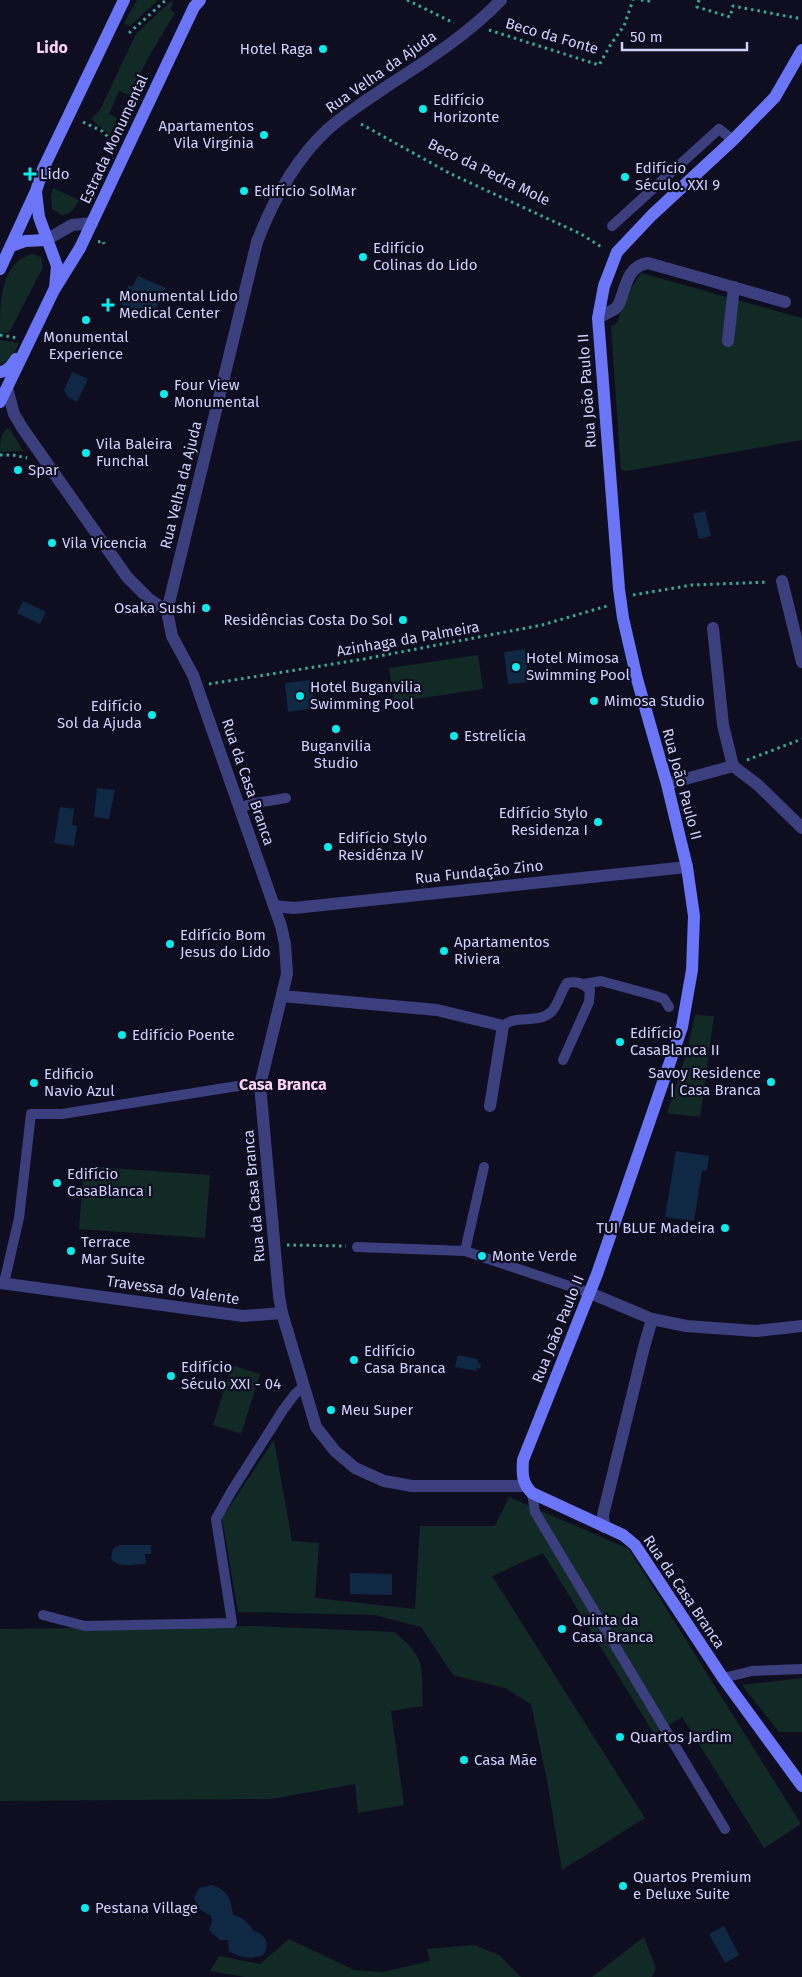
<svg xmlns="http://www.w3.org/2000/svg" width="802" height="1977" viewBox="0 0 802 1977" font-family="'Fira Sans',sans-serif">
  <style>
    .green { fill: #112a26 }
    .water { fill: #0f2843 }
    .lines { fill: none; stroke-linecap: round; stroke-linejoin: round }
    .path { stroke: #34ac99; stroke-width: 3; stroke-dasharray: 2.5 4; stroke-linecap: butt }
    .lane { stroke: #3b3f7d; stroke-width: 10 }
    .street { stroke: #3b3f7d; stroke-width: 12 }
    .secondary { stroke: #6b75f8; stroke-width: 12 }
    .poi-dot { fill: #0bebec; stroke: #0f0e20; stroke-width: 2 }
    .labels { text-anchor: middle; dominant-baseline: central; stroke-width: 4.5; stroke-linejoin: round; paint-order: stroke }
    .street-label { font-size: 15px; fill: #d0cffd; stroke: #0f0e20 }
    .poi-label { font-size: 15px; fill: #d0cffd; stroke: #0f0e20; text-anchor: start }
    .neighbourhood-label { font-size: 16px; font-weight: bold; fill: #fdd1f1; stroke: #0f0e20 }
  </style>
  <rect width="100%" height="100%" fill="#0f0e20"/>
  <!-- green -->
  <g class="green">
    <polygon points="137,0 158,0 130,26 124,23"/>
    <polygon points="171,1 173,3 170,10 175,13 151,53 129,95 119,91 109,114 117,118 110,135 91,119 100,110 136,34"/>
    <path d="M53,188l26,12c-4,8 -8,15 -18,15l-9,-6 -1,-13z"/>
    <path d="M32,254l9,3 2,10 -33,64 -2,2 -8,-1c0,-29 0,-69 32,-78z"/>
    <polygon points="641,273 802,318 802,440 627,471 621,470 611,326 617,323 626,296"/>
    <polygon points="0,340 19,343 12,358 0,365"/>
    <path d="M8,428l3,2 12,21 -23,1c0,-8 0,-19 8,-24z"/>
    <polygon points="478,655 483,689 394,702 389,668"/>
    <polygon points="695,1015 714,1016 700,1117 667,1113 687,1052"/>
    <polygon points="84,1166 210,1175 205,1238 79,1229"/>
    <polygon points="232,1365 260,1374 241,1434 213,1425"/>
    <polygon points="274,1440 292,1541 319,1543 315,1598 415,1609 420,1526 495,1526 509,1497 629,1549 801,1824 764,1848 682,1717 654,1734 543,1553 492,1576 645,1818 562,1870 547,1780 531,1704 505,1688 453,1675 421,1627 375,1615 238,1612 222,1518"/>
    <path d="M252,1626l142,6c34,27 27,35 29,74l-32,5 13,94 -46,8 -3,-29 -84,15 -271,2v-172z"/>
    <polygon points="802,1678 802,1732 779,1732 742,1685"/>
    <polygon points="644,1937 656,1969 652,1977 592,1977"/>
    <polygon points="289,1939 354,1970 383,1972 430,1961 427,1949 474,1945 499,1955 521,1977 245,1977 210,1971 219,1956 260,1964"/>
  </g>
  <!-- water -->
  <g class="water">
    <polygon points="138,276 166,288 151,318 120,304 129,285 132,287"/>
    <polygon points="72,372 88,379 77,402 68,397 64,390"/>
    <polygon points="705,511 711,536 699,539 693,514"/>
    <polygon points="23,601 46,612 40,624 17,613"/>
    <polygon points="525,649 529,682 508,684 504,652"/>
    <polygon points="311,680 315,708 288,712 285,683"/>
    <polygon points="97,788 115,790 109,819 94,817"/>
    <polygon points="60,807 74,809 72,825 77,826 74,846 54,843"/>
    <polygon points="676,1151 709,1156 707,1170 702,1171 694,1221 665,1217"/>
    <polygon points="458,1355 478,1359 478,1363 481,1364 480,1369 477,1368 476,1371 455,1367"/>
    <path d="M151,1545v9h-6l1,10c-11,0 -28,5 -35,-6l2,-9 7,-4z"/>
    <polygon points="350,1573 392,1574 392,1595 350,1594"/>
    <path d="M212,1885c16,5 19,14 21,30 8,1 18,9 20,16 12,2 17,12 11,23 -10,6 -25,4 -35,-3l-1,-11h-8l-11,-10 3,-8 -1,-6 -12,-7 -5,-11 5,-10z"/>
    <polygon points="724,1926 739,1955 725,1963 709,1934"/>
  </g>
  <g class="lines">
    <!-- path -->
    <g class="path">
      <polyline points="407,0 454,23"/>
      <polyline points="641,0 649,1 652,0"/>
      <polyline points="699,0 697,7 730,17 733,6 802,19"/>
      <polyline points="489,30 599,65 611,44 624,26 633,0"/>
      <polyline points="129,33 166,0"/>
      <polyline points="83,122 102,131 112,141"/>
      <polyline points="361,124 451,174 581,234 603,248"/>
      <polyline points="98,242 103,241 104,244"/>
      <polyline points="0,335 17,338"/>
      <polyline points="0,455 13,455 27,458"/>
      <polyline points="633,595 692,585 768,582"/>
      <polyline points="209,684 364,659 542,625 607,606"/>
      <polyline points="747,760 802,739"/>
      <polyline points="287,1245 346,1246"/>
    </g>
    <!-- lane -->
    <g class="lane">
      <polyline points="612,226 719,129 733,140"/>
      <polyline points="240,808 250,804 286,798"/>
      <polyline points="584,984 601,981 656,996 664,999 669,1007"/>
      <path d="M503,1026c12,-12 36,-1 49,-15 6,-6 9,-20 15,-28 10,-2 16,0 23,7l-1,12 -26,58"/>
      <polyline points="357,1247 465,1251 590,1293"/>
      <polyline points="465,1251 484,1167"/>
      <polyline points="4,1283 19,1218 31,1114 62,1114 244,1085 260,1085"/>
      <polyline points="532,1493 535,1512 725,1829"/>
      <polyline points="43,1615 85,1626 232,1623 216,1519 231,1492 283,1410 295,1394 304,1386"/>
      <polyline points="723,1678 752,1671 802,1669"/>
    </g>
    <!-- street -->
    <g class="street">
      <path d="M501,0c-32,33 -70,58 -109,83 -22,15 -45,29 -65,47 -33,31 -54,70 -70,112l-90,369 5,25 21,39 88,251 4,18 2,30 -27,111 19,211 3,17 34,114 19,24 20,17 29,13 28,5h113"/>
      <polyline points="46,240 72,225 92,223"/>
      <path d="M598,318l17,-9 4,-5c7,-17 8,-38 29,-41l137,39"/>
      <polyline points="728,341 734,287"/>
      <polyline points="7,388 14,414 23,429 127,577 149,599 167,611"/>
      <polyline points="782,581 802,662"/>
      <polyline points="713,628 723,725 733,766"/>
      <polyline points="733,766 758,785 802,828"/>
      <polyline points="667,784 733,766"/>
      <polyline points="274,906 294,908 687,867"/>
      <polyline points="282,996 437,1010 503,1026 490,1106"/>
      <polyline points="0,1283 243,1316 282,1313"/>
      <polyline points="590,1293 652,1319 686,1326 756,1331 802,1326"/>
      <polyline points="604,1527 603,1515 644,1347 652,1319"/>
    </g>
    <!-- secondary -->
    <g class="secondary">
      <path d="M802,50l-27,47 -42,43 -81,75 -35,37 -13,34 -6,32 21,271 4,29 14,61 30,105 20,83 7,49 -2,54 -10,57 -85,247 -74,186c-1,14 -1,23 9,33l91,42 12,10 88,133 79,108"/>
      <polyline points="36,192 39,217 57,266 55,288"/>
      <polyline points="11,246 25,241 46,240"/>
      <polyline points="0,269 36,191 43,169 124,0"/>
      <path d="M0,372c8,-1 12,-7 16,-13"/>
      <polyline points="0,402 54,290 80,248 194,7 200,0"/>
    </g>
  </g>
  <!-- markers -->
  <g class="poi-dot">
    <circle cx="323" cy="49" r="5"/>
    <circle cx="423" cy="109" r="5"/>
    <circle cx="264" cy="135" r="5"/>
    <path d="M27.5 166.5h5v5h5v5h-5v5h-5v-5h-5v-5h5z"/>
    <circle cx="625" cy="177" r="5"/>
    <circle cx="244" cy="191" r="5"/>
    <circle cx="363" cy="257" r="5"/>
    <path d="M105.5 297.5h5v5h5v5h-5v5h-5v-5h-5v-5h5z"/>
    <circle cx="86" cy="320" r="5"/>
    <circle cx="164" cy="394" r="5"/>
    <circle cx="86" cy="453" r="5"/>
    <circle cx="18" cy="470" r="5"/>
    <circle cx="52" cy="543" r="5"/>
    <circle cx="206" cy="608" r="5"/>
    <circle cx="403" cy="620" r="5"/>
    <circle cx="516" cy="667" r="5"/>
    <circle cx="300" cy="696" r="5"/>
    <circle cx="594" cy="701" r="5"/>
    <circle cx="152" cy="715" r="5"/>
    <circle cx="336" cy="729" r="5"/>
    <circle cx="454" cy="736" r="5"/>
    <circle cx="598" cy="822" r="5"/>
    <circle cx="328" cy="847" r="5"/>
    <circle cx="170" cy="944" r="5"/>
    <circle cx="444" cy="951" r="5"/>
    <circle cx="122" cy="1035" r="5"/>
    <circle cx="620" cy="1042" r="5"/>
    <circle cx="771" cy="1082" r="5"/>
    <circle cx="34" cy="1083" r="5"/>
    <circle cx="57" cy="1183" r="5"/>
    <circle cx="725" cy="1228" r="5"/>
    <circle cx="71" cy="1251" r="5"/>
    <circle cx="482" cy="1256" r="5"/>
    <circle cx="354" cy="1360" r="5"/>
    <circle cx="171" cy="1376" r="5"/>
    <circle cx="331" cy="1410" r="5"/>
    <circle cx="562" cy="1629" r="5"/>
    <circle cx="620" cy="1737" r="5"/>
    <circle cx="464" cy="1760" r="5"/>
    <circle cx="623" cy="1886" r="5"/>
    <circle cx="85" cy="1908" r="5"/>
  </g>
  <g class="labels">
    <!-- street labels -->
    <g class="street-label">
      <text transform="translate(552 36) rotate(16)">Beco da Fonte</text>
      <text transform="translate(381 72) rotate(-35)">Rua Velha da Ajuda</text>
      <text transform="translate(114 139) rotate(-65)">Estrada Monumental</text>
      <text transform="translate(489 172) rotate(26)">Beco da Pedra Mole</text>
      <text transform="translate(587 391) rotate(-94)">Rua João Paulo II</text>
      <text transform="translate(181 485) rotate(-76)">Rua Velha da Ajuda</text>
      <text transform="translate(408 639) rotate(-10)">Azinhaga da Palmeira</text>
      <text transform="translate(248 782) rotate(71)">Rua da Casa Branca</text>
      <text transform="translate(682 784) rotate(75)">Rua João Paulo II</text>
      <text transform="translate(479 872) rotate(-6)">Rua Fundação Zino</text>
      <text transform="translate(254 1196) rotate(-95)">Rua da Casa Branca</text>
      <text transform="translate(173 1290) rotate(8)">Travessa do Valente</text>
      <text transform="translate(558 1329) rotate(-68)">Rua João Paulo II</text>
      <text transform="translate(684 1592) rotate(56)">Rua da Casa Branca</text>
    </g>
    <!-- poi labels -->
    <g class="poi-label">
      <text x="313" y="49" text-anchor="end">Hotel Raga</text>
      <text x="433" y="100">Edifício<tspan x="433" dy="17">Horizonte</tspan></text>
      <text x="254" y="126" text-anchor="end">Apartamentos<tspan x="254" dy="17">Vila Virgínia</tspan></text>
      <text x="635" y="168">Edifício<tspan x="635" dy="17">Século. XXI 9</tspan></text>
      <text x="40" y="174">Lido</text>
      <text x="254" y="191">Edifício SolMar</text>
      <text x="373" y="248">Edifício<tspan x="373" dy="17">Colinas do Lido</tspan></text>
      <text x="119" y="296">Monumental Lido<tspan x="119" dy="17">Medical Center</tspan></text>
      <text x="86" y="337" text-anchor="middle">Monumental<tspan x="86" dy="17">Experience</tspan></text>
      <text x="174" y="385">Four View<tspan x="174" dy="17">Monumental</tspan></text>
      <text x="96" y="444">Vila Baleira<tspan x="96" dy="17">Funchal</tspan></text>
      <text x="28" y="470">Spar</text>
      <text x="62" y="543">Vila Vicencia</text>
      <text x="196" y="608" text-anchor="end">Osaka Sushi</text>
      <text x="393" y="620" text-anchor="end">Residências Costa Do Sol</text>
      <text x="526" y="658">Hotel Mimosa<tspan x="526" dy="17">Swimming Pool</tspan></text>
      <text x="310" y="687">Hotel Buganvilia<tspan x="310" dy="17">Swimming Pool</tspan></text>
      <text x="604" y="701">Mimosa Studio</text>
      <text x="142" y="706" text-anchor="end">Edifício<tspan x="142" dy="17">Sol da Ajuda</tspan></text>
      <text x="464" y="736">Estrelícia</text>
      <text x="336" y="746" text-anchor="middle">Buganvilia<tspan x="336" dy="17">Studio</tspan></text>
      <text x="588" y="813" text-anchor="end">Edifício Stylo<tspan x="588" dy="17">Residenza I</tspan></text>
      <text x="338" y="838">Edifício Stylo<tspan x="338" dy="17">Residênza IV</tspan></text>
      <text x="180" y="935">Edifício Bom<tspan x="180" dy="17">Jesus do Lido</tspan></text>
      <text x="454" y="942">Apartamentos<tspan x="454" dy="17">Riviera</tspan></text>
      <text x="630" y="1033">Edifício<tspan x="630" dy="17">CasaBlanca II</tspan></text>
      <text x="132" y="1035">Edifício Poente</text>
      <text x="761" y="1073" text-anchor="end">Savoy Residence<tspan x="761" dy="17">| Casa Branca</tspan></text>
      <text x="44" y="1074">Edificio<tspan x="44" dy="17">Navio Azul</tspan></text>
      <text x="67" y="1174">Edifício<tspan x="67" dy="17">CasaBlanca I</tspan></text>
      <text x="715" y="1228" text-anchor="end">TUI BLUE Madeira</text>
      <text x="81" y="1242">Terrace<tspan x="81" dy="17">Mar Suite</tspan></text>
      <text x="492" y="1256">Monte Verde</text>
      <text x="364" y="1351">Edifício<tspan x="364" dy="17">Casa Branca</tspan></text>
      <text x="181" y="1367">Edifício<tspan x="181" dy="17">Século XXI - 04</tspan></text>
      <text x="341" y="1410">Meu Super</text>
      <text x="572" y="1620">Quinta da<tspan x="572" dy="17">Casa Branca</tspan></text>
      <text x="630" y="1737">Quartos Jardim</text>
      <text x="474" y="1760">Casa Mãe</text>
      <text x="633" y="1877">Quartos Premium<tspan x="633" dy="17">e Deluxe Suite</tspan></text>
      <text x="95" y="1908">Pestana Village</text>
    </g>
    <!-- neighbourhood labels -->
    <g class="neighbourhood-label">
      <text x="52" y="47">Lido</text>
      <text x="283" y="1084">Casa Branca</text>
    </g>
  </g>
  <!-- scale -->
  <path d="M622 42v8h125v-8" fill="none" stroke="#d0cffd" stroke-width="2.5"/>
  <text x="630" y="42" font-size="15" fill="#d0cffd" stroke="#0f0e20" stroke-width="4" paint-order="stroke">50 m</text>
</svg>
